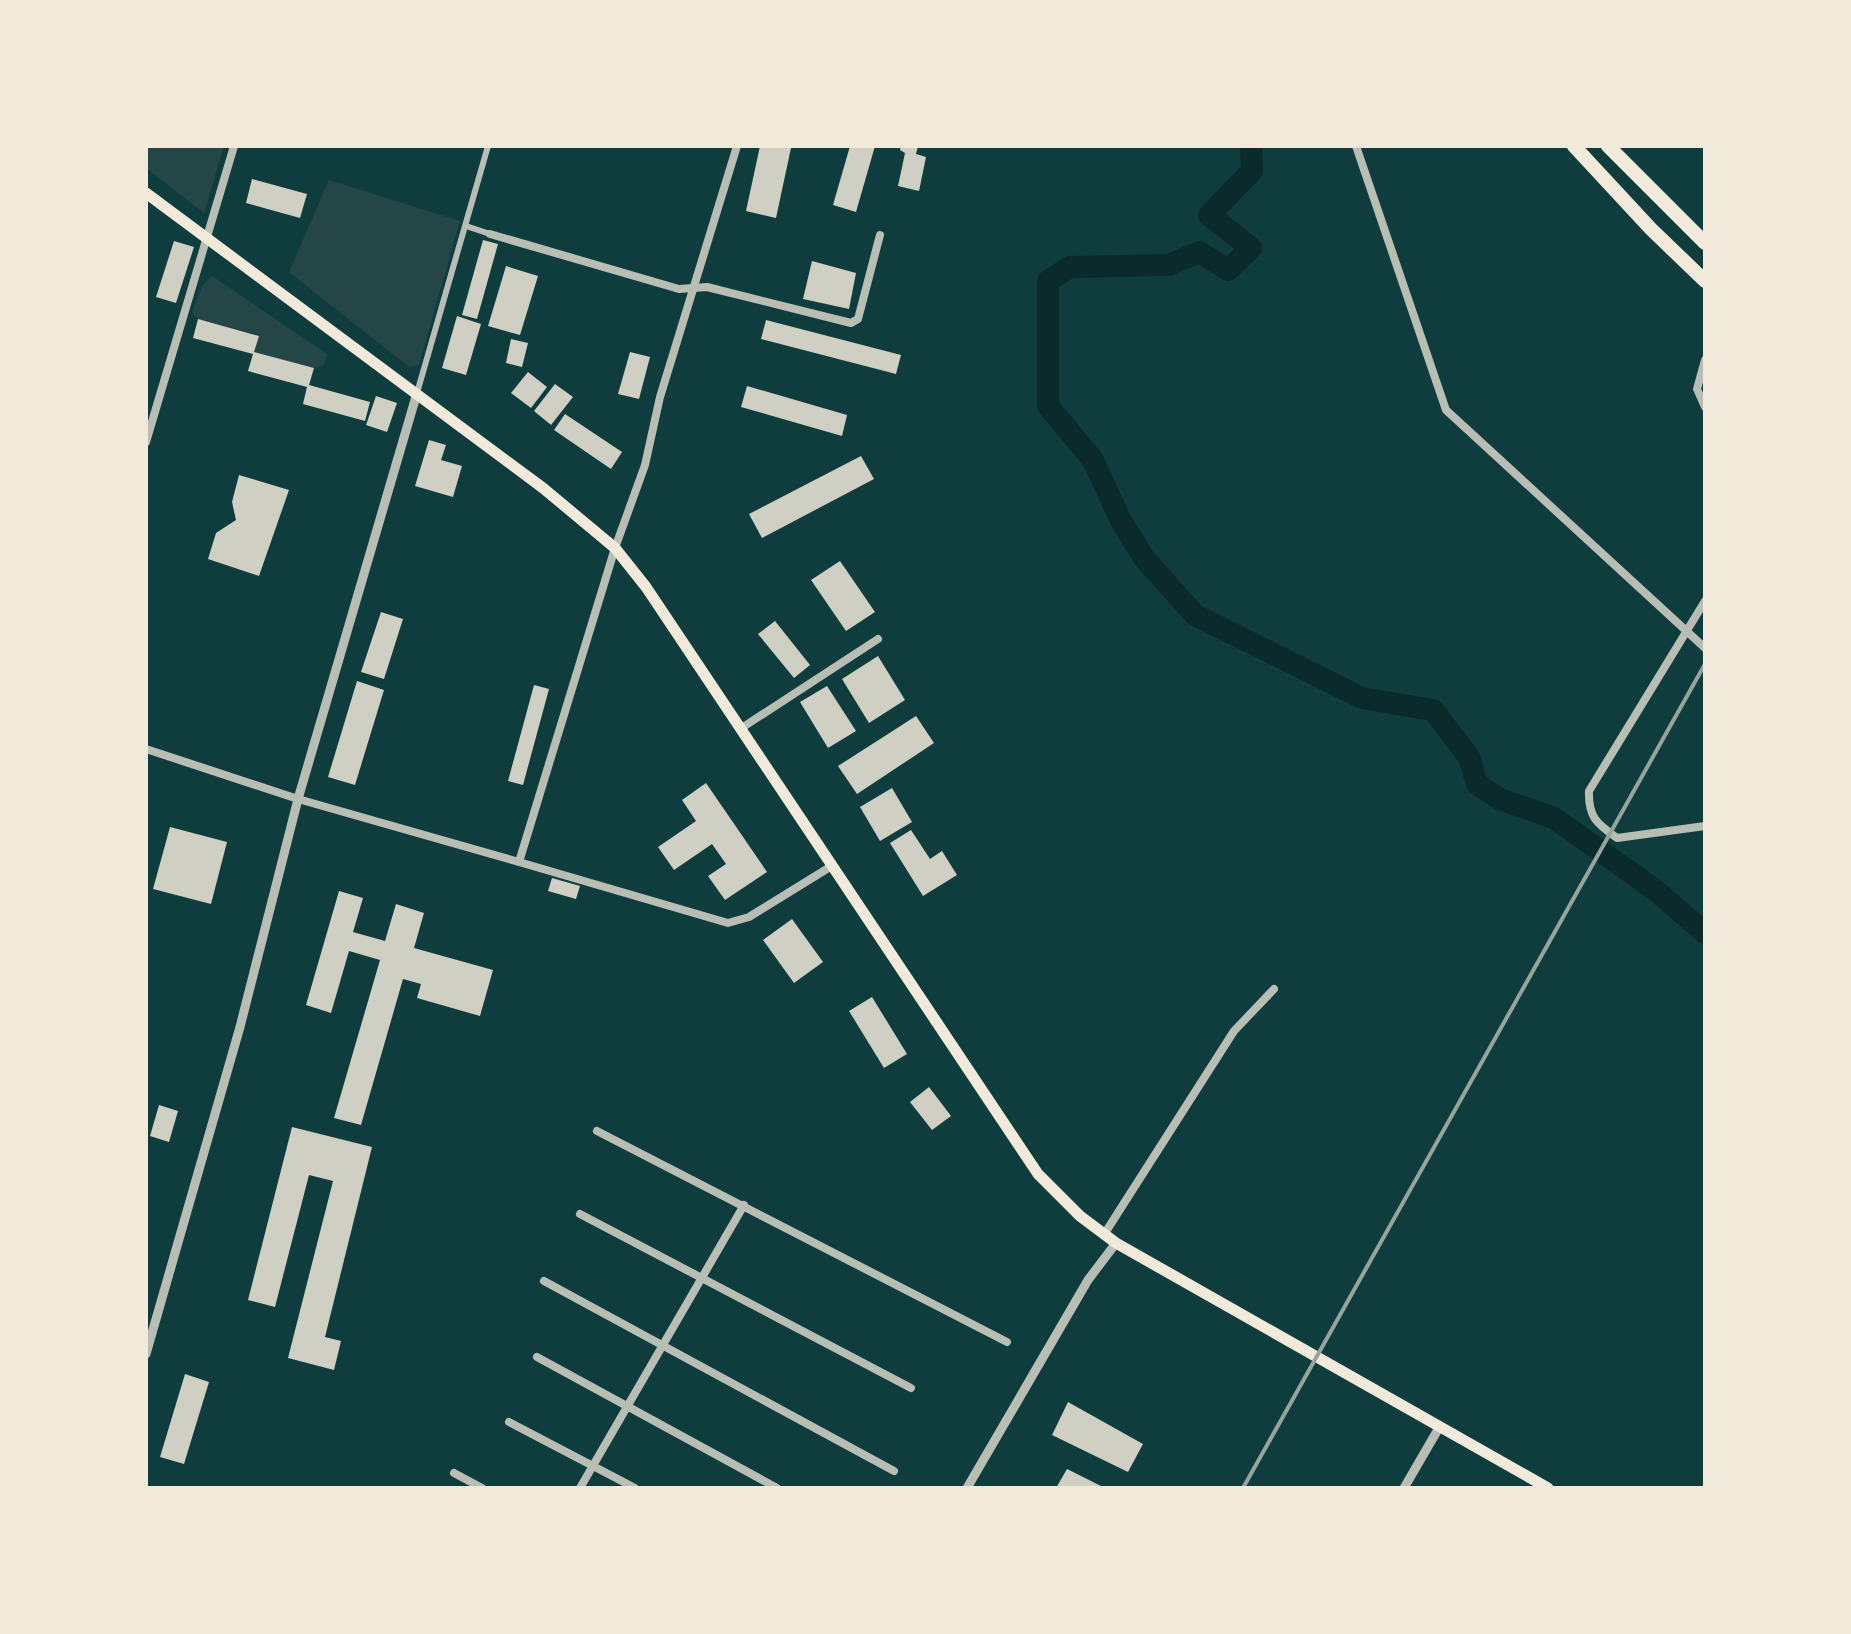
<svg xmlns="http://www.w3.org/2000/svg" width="1851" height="1634" viewBox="0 0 1851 1634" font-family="Merriweather,serif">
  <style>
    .green { fill: #244646 }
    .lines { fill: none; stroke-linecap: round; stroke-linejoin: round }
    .river { stroke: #0a2a2b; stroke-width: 22 }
    .building { fill: #cfcfc3 }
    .pedestrian { stroke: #b8beb3; stroke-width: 6 }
    .minor { stroke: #b8beb3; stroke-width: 8 }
    .tertiary { stroke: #b8beb3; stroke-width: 9 }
    .secondary { stroke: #f1e9da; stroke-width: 11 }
    .motorway { stroke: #f1e9da; stroke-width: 14 }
    .rail { stroke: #97a49c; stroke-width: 4 }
  </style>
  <rect width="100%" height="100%" fill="#0f3d3e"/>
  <!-- green -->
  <g class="green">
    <polygon points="146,146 224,146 204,213 146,168"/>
    <polygon points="329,180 460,221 419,365 409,367 289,272"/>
    <polygon points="212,276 327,354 324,365 314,368 254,352 258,335 198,319 192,312 202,286"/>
  </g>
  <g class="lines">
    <!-- river -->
    <polyline class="river" points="1251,146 1252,171 1209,215 1251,248 1228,270 1199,252 1169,265 1070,267 1048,281 1048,406 1093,460 1121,521 1144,558 1195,615 1362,698 1433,710 1469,757 1477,784 1500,799 1554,818 1654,889 1705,933"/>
  </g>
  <!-- building -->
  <g class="building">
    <polygon points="760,146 791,148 776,218 746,211"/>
    <polygon points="850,146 875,146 856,212 833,205"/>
    <polygon points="901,146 918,146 916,154 926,157 919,191 898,186 905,153 900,150"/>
    <polygon points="252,179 307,194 300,218 246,203"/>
    <polygon points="483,240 498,244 477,319 462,315"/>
    <polygon points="174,241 194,247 176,303 156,297"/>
    <polygon points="812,261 856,273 849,309 803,299"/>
    <polygon points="506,266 538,276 520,335 488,326"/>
    <polygon points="457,316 481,324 466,375 442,368"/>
    <polygon points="198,319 259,336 254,352 314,368 309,385 370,402 365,421 303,404 307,387 248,371 253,354 193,338"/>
    <polygon points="766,320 901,355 896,374 761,339"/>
    <polygon points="511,339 528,343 522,367 506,363"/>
    <polygon points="630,352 650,357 639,399 618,394"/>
    <polygon points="528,372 547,387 531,408 511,393"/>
    <polygon points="555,384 573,397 551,425 534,411"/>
    <polygon points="747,386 847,415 842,436 741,407"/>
    <polygon points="376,396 397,403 387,432 366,425"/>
    <polygon points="565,414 622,452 611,469 554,430"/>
    <polygon points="429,440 446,445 441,460 462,466 453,497 415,486"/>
    <polygon points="861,456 874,479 762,538 749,514"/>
    <polygon points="239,475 289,490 259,576 208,559 216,533 236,520 232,502"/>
    <polygon points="840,561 875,612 846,631 811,580"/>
    <polygon points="381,612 403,619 384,679 361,672"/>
    <polygon points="775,621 810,665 794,678 758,634"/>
    <polygon points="878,656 905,700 869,723 842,679"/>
    <polygon points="357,681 384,690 355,785 328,777"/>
    <polygon points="534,685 549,689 523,785 508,781"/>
    <polygon points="827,686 856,731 828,748 800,702"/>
    <polygon points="916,716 934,743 857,794 838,766"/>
    <polygon points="706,783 767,872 725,900 708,876 726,864 712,844 674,870 658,847 696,821 682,800"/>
    <polygon points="892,788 912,822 880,841 860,807"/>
    <polygon points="170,827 227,842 211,904 153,889"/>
    <polygon points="911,830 930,859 942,851 957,875 923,896 890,843"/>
    <polygon points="552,878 580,886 576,899 548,891"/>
    <polygon points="339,891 363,898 353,932 385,941 396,904 424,913 414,948 493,970 480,1016 417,998 421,984 403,979 361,1125 334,1118 380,960 349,951 331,1013 306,1005"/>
    <polygon points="792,919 823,962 794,983 763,940"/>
    <polygon points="872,997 907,1054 884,1068 849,1011"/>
    <polygon points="929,1087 951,1116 932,1130 910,1102"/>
    <polygon points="159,1105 178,1111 169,1142 150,1136"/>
    <polygon points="292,1127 372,1147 325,1337 341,1341 334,1370 288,1358 333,1181 309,1175 275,1307 248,1300"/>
    <polygon points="185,1374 209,1382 184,1464 160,1457"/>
    <polygon points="1068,1402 1143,1444 1128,1472 1052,1435"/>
    <polygon points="1067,1469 1105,1488 1056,1488"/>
  </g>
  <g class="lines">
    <!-- pedestrian -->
    <g class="pedestrian">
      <polyline points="466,226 490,234"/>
      <polyline points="417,393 488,146"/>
    </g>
    <!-- minor -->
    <g class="minor">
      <polyline points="1356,146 1446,410 1705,648"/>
      <polyline points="490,234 679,289 707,287 851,323 858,319 880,235"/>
      <polyline points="1705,360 1697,389 1705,407"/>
      <polyline points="146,442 234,146"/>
      <path d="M1705,601l-116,190c-1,26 8,33 28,47l88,-12"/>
      <polyline points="740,729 878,639"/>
      <polyline points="146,749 298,799 519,862 615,548 645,465 660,397 737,146"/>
      <polyline points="519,862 728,923 749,917 830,867"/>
      <polyline points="597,1131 1007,1342"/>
      <polyline points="580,1214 911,1388"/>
      <polyline points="1105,1233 1234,1031 1274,989"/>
      <polyline points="544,1281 894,1471"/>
      <polyline points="537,1357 777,1488"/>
      <polyline points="509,1422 635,1488"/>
      <polyline points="454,1473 482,1488"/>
      <polyline points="580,1488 744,1205"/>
    </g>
    <!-- tertiary -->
    <g class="tertiary">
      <polyline points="146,1354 240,1027 298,799 417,393"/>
      <polyline points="967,1488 1088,1280 1116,1243"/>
      <polyline points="1404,1488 1440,1426"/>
    </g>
    <!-- secondary -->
    <polyline class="secondary" points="146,193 543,488 615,548 646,587 1038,1174 1080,1216 1116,1243 1548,1488"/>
    <!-- motorway -->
    <g class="motorway">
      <polyline points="1574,146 1651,229 1705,281"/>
      <polyline points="1608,146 1705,243"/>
    </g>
    <!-- rail -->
    <polyline class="rail" points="1243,1488 1705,664"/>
  </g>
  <!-- border -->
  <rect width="1851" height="1634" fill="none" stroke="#f1e9da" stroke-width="296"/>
</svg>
